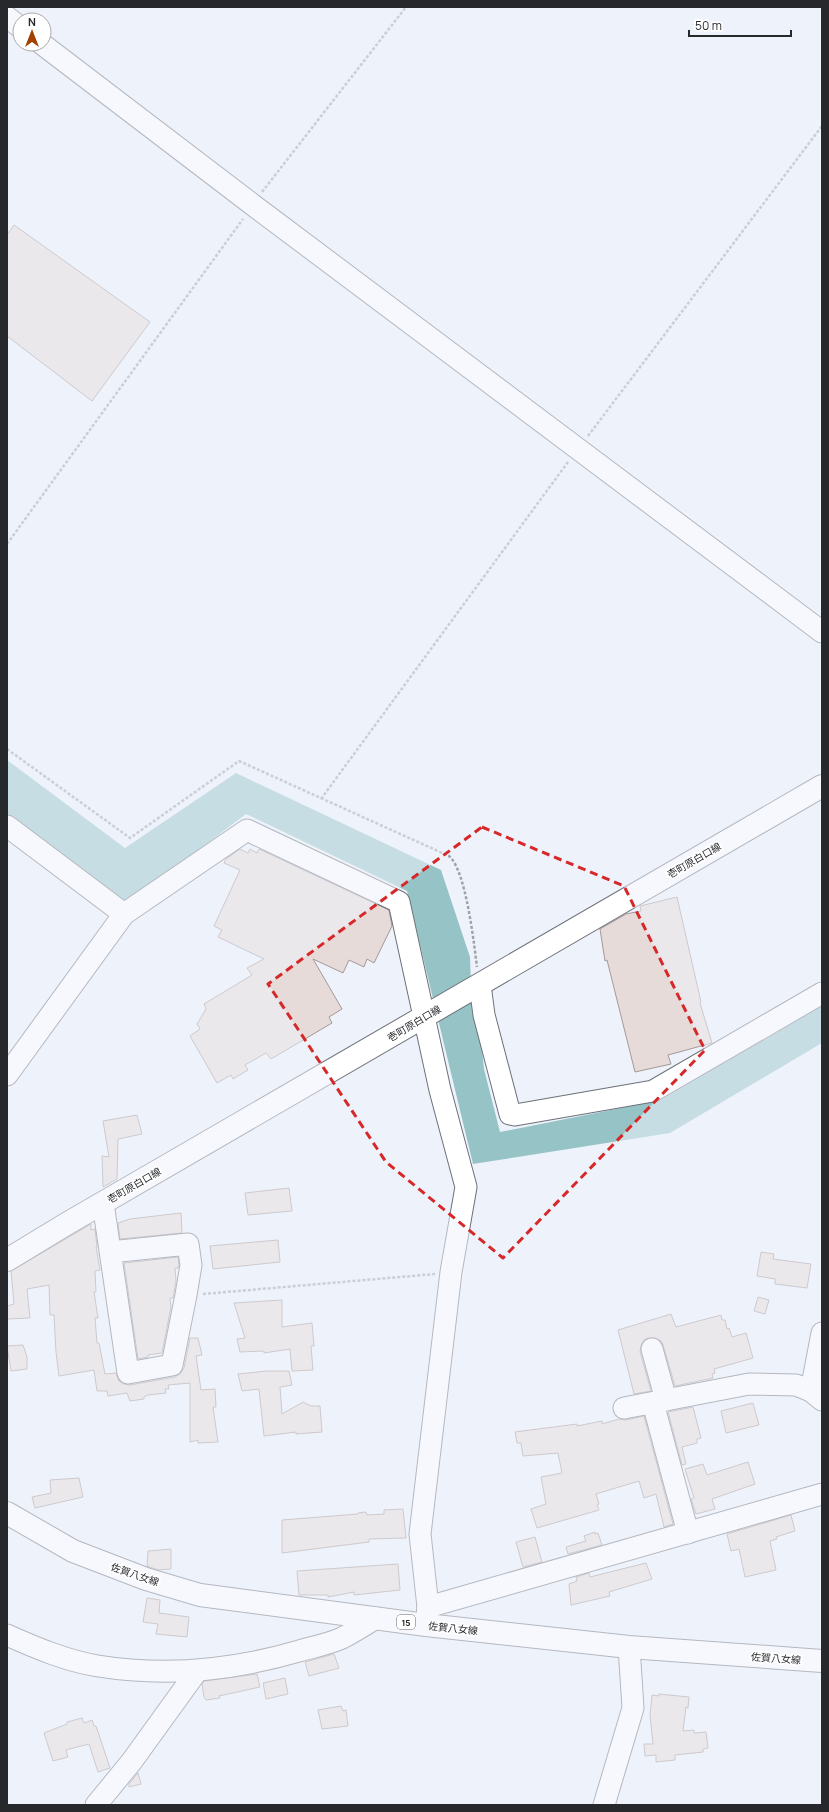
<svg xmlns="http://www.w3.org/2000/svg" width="829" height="1812" viewBox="0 0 829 1812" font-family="Manrope,'Noto Sans JP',sans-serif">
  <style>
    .water { fill: #96c4c6 }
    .building { fill: #e7dbd9; stroke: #a49997 }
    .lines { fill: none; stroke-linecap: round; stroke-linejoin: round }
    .minor-casing { stroke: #6d7179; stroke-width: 23 }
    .major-casing { stroke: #6d7179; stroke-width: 24 }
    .path { stroke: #9fa2a9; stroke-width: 2.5; stroke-dasharray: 3 2; stroke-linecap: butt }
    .minor { stroke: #fff; stroke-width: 21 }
    .major { stroke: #fff; stroke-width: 22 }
    .marked { fill: none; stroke: #d62828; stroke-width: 3; stroke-dasharray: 8 5; stroke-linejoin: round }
    .labels { text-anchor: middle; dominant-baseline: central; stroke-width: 3.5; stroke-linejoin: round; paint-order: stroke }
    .shield { fill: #fff; stroke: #68686b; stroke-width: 1 }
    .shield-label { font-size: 9px; font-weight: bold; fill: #27282c }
    .street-label { font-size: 10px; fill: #27282c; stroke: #fff }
  </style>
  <rect width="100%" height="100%" fill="#eef2fb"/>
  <!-- water -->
  <polygon class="water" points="7,760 125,848 236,773 441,870 470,957 472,1012 480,1030 484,1069 500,1132 661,1100 822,1006 822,1043 670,1133 473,1164 407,891 246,814 126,905 7,817"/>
  <!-- building -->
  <g class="building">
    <polygon points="14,225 150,322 92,401 7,336 7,235"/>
    <polygon points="240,849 248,853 250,849 257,853 259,849 389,910 392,926 374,963 367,959 364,967 349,960 343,973 313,959 342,1009 329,1017 332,1023 271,1059 266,1053 245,1065 248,1070 233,1079 231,1075 217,1083 190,1036 200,1029 197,1024 206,1009 204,1004 252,975 247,968 264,959 218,937 222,930 214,926 240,870 224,863 226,859"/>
    <polygon points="677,897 701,1002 700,1003 712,1043 668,1055 671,1064 635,1072 607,960 605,961 600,929 626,914 641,911 640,906"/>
    <polygon points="137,1115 142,1134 118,1139 117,1179 103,1187 102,1156 109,1157 103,1121"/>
    <polygon points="289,1188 292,1211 248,1215 245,1193"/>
    <polygon points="181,1213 182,1233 120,1239 118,1223 130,1219"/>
    <polygon points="91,1224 91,1230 95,1229 97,1247 96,1247 100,1270 95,1271 96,1292 94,1292 98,1318 95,1318 97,1343 99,1343 105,1374 116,1373 119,1381 124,1384 130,1385 175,1377 180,1374 184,1368 190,1338 198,1338 202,1355 196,1356 201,1390 215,1389 216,1407 213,1407 218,1442 198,1443 198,1440 190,1442 190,1383 168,1385 169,1389 165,1389 166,1393 148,1395 144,1397 144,1399 130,1401 127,1393 108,1396 107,1391 97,1391 94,1370 59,1376 56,1352 54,1315 50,1315 49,1285 27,1289 30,1318 7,1319 7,1306 14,1304 11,1271"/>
    <polygon points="278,1240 280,1262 213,1269 210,1246"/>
    <polygon points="761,1252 774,1254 773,1259 811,1264 807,1288 775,1284 775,1279 757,1276"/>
    <polygon points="178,1257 179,1265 178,1268 175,1268 176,1281 173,1298 170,1298 171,1307 162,1353 148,1355 148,1357 138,1359 124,1263"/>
    <polygon points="758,1297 769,1300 765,1314 754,1311"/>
    <polygon points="282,1300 282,1327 312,1323 314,1346 311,1346 313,1370 292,1371 290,1349 264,1353 264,1351 240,1352 237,1339 245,1338 234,1303"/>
    <polygon points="671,1314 676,1327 721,1315 722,1320 725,1320 727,1329 729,1328 732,1337 746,1333 753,1358 714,1369 715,1373 712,1374 713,1378 675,1386 663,1345 661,1341 655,1338 648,1338 644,1340 641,1346 640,1352 651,1391 634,1394 618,1330"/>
    <polygon points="23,1345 27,1357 27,1369 11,1371 7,1346"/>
    <polygon points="267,1371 289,1371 292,1385 280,1387 282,1414 303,1402 311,1406 320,1406 322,1432 296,1434 296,1432 264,1436 259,1389 242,1391 238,1374"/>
    <polygon points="753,1403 759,1425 726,1433 721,1411"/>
    <polygon points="693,1407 701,1438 697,1439 697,1443 682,1447 686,1464 682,1465 668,1412"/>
    <polygon points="644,1416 673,1524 664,1527 656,1494 644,1498 639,1481 596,1494 599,1504 597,1505 599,1510 537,1528 531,1509 546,1504 541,1477 562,1473 558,1453 523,1456 521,1443 517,1443 515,1432 577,1424 577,1426 602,1421 602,1424 619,1419 626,1420"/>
    <polygon points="748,1462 755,1484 712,1499 715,1509 696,1514 691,1499 694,1498 685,1469 703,1464 707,1475"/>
    <polygon points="79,1478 83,1497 35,1508 32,1497 51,1493 50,1480"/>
    <polygon points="403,1509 406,1538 369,1539 369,1542 282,1553 282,1520 358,1514 358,1513 366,1512 367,1515 384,1514 384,1510"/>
    <polygon points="791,1515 795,1531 776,1537 777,1539 770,1541 776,1570 745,1577 739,1549 731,1551 727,1534"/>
    <polygon points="595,1532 595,1534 598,1533 602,1545 568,1554 566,1547 586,1541 584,1536"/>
    <polygon points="535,1537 542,1562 523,1567 516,1542"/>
    <polygon points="171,1549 171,1569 158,1570 147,1566 148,1551"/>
    <polygon points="646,1563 652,1579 609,1592 610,1596 571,1605 569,1584 577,1581 576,1577 589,1573 590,1577"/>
    <polygon points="398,1564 400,1590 354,1595 354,1592 328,1597 328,1595 299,1595 297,1571"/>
    <polygon points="147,1598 160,1600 159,1613 189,1617 187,1637 156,1634 158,1624 143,1622"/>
    <polygon points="334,1654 339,1668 309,1676 305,1662"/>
    <polygon points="257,1674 260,1687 219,1696 220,1698 206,1700 204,1697 202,1684 204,1681"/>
    <polygon points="285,1678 288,1694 266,1699 263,1683"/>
    <polygon points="659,1694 689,1697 688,1708 686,1707 683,1731 694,1730 694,1733 706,1732 708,1748 703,1749 703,1752 675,1755 675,1760 656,1762 656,1755 645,1756 644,1744 653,1744 650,1715 652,1695 659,1696"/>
    <polygon points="341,1706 343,1711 346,1710 348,1726 322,1729 318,1710"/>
    <polygon points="82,1718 84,1723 92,1720 94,1726 96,1726 110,1768 98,1772 89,1744 66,1750 68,1757 53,1761 44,1733 67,1724 67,1722"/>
    <polygon points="138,1773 141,1784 129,1787 129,1784"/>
  </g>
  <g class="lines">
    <!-- minor casing -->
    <g class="minor-casing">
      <g id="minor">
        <polyline points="7,17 20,27"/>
        <polyline points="42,44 253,205 822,632"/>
        <polyline points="7,826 124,914"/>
        <polyline points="480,985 484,1015 510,1114 515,1115 653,1091 822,993"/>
        <polyline points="7,1075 124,914 247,830 399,902 440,1090 466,1187 451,1272 420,1534 428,1607 426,1625"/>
        <polyline points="103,1203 128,1373 172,1365 186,1295 191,1265 188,1244 110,1252"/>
        <polyline points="652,1349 666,1400"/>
        <polyline points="811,1391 822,1333"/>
        <polyline points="653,1403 688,1533"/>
        <polyline points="624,1408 749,1384 796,1385 811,1391 822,1400"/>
        <polyline points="428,1607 822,1494"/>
        <path d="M7,1635c29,13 60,26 91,31 68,11 136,4 201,-15 14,-4 30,-7 43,-13 12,-6 23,-13 34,-20"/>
        <polyline points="96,1805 132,1761 197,1671"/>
        <polyline points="604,1805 633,1708 629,1647"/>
      </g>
    </g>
    <!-- major casing -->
    <g class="major-casing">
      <g id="major">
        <polyline points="7,1260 68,1223 822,786"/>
        <polyline points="7,1513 73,1551 146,1579 200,1595 426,1625 629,1647 822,1661"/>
      </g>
    </g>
    <!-- path -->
    <g class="path">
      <polyline points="262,192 406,7"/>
      <polyline points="588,436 822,126"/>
      <polyline points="7,544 243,219"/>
      <path d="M7,749l123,89 109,-77 210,95c17,14 25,88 28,111"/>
      <polyline points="321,799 568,462"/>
      <polyline points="203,1294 435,1274"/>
    </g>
    <!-- minor -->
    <use href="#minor" class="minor"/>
    <!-- major -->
    <use href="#major" class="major"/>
  </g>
  <!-- marked area -->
  <path d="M0 0H829V1812H0ZM482,827l142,59 81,164 -202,208 -117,-96 -118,-178z" fill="#eef2fb" fill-opacity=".55" fill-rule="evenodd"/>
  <path class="marked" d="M482,827l142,59 81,164 -202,208 -117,-96 -118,-178z"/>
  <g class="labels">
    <!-- shield labels -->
    <rect class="shield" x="397" y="1615" width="18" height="14" rx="3"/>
    <g class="shield-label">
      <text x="406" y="1622">15</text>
    </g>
    <!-- street labels -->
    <g class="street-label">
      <text transform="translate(694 860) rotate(-30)">壱町原白口線</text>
      <text transform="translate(414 1023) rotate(-31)">壱町原白口線</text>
      <text transform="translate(134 1185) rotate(-30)">壱町原白口線</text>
      <text transform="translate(135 1574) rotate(19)">佐賀八女線</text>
      <text transform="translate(453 1628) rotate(6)">佐賀八女線</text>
      <text transform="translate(776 1658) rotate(4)">佐賀八女線</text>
    </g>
  </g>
  <!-- border -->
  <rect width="829" height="1812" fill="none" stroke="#27282c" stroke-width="16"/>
  <!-- north arrow -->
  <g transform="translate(32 32)"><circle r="19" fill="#ffffff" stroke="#a9a9ab"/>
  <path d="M0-3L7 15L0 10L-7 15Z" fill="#a24000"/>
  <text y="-6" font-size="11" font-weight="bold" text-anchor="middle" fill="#27282c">N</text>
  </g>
  <!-- scale -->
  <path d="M689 30v6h102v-6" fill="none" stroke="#27282c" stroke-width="2"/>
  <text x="695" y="30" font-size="12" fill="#27282c" stroke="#ffffff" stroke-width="3" paint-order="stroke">50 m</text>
</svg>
